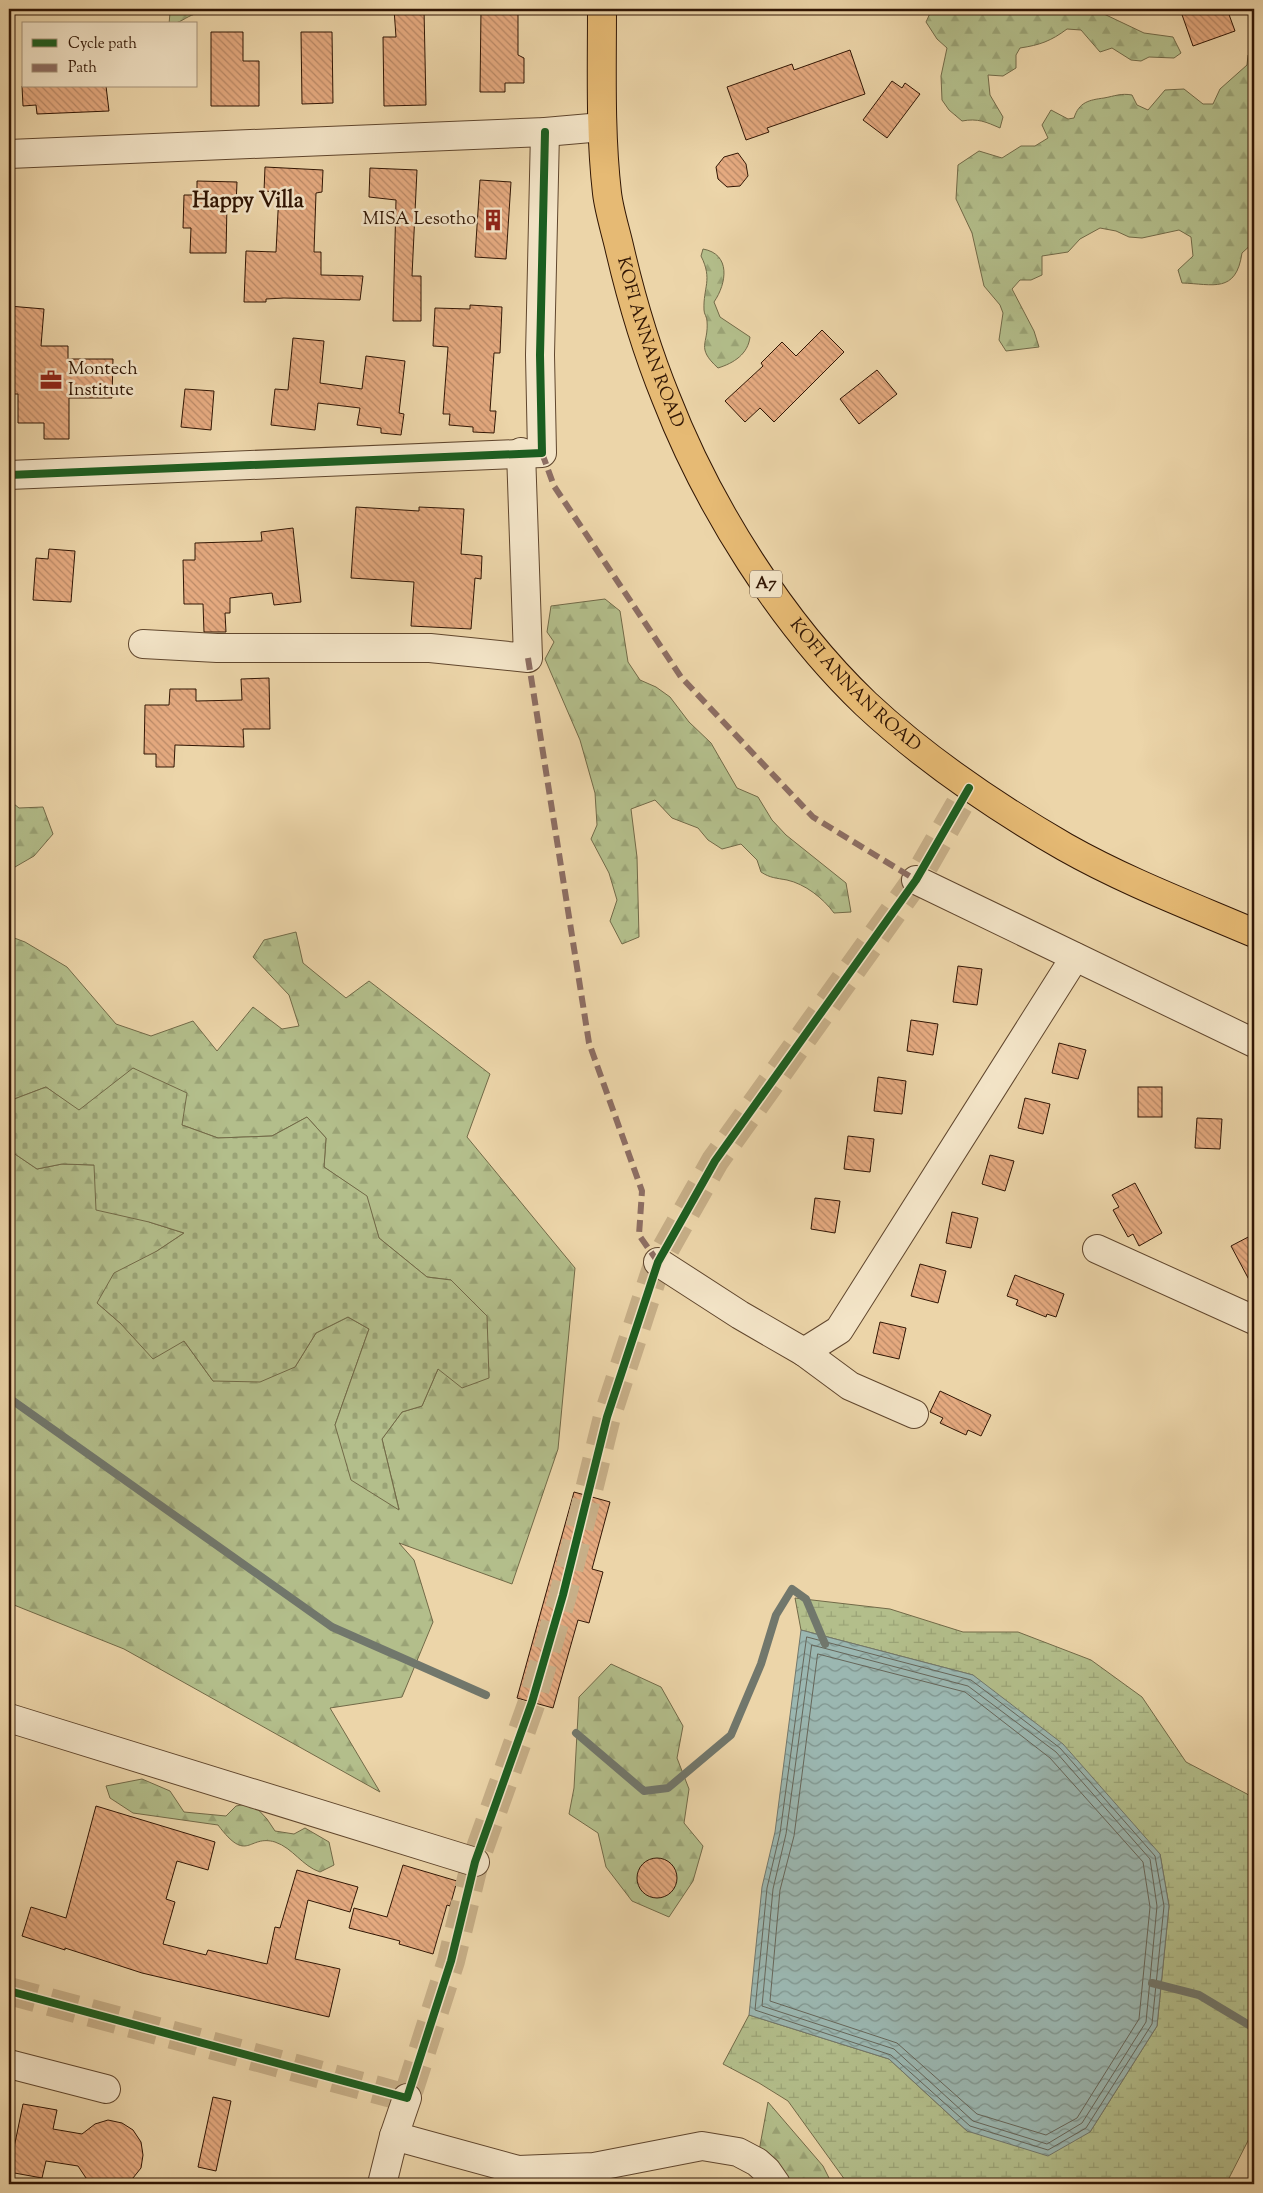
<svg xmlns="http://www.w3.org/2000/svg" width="1263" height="2193" viewBox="0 0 1263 2193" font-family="'Sorts Mill Goudy',serif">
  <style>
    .forest { fill: url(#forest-firs); stroke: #726a48 }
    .wetland { fill: url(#wetland-marsh); stroke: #726a48 }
    .cemetery { fill: url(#cemetery-stones); stroke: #726a48 }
    .water { fill: url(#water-waves); stroke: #71776c }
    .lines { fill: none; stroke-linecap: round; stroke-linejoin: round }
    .shore { stroke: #66665a; stroke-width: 1 }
    .stream { stroke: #71776c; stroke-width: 8 }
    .building { fill: url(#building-back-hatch); stroke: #311604 }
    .minor-tunnel { stroke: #c7af88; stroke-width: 28; stroke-dasharray: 28 14; stroke-linecap: butt }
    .minor-casing { stroke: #60462d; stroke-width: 30 }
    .major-casing { stroke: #311604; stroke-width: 30 }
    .minor { stroke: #f3e4c7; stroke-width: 28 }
    .major { stroke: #e6ba74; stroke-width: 28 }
    .quiet { stroke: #8d6e63; stroke-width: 6; stroke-dasharray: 12 6; stroke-linecap: butt }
    .cycleway-casing { stroke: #f3e4c7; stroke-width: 11 }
    .cycleway { stroke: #1b5e20; stroke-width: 8 }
    .labels { text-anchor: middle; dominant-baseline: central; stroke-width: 5; stroke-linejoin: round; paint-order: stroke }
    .shield { fill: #f3e4c7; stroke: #6b543e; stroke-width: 1 }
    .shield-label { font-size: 16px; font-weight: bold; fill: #311604 }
    .poi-label { font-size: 18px; fill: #311604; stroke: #f3e4c7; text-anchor: end }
    .street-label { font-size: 18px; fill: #311604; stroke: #f3e4c7 }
    .district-label { font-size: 22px; font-weight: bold; fill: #311604; stroke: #f3e4c7 }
  </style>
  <defs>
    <pattern id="forest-firs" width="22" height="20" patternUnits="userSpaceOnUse" patternTransform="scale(1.25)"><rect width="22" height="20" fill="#b3be8b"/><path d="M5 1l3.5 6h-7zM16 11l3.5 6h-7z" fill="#9aa376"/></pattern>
    <pattern id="wetland-marsh" width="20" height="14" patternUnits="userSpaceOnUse" patternTransform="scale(1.25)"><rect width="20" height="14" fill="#b3be8b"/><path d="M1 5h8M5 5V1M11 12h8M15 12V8" fill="none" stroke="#9aa376"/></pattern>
    <pattern id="cemetery-stones" width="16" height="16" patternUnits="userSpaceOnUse" patternTransform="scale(1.25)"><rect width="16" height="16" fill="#b3be8b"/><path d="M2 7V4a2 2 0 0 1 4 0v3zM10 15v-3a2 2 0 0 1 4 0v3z" fill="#9aa376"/></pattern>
    <pattern id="water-waves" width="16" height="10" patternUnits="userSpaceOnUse" patternTransform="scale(1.25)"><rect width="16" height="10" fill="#9bb7b1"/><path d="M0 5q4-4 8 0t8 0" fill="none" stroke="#7f948e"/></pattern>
    <pattern id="building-back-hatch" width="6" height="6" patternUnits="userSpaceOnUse" patternTransform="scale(1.25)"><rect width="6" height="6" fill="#e5aa80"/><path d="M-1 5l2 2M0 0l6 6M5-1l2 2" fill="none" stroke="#ba8967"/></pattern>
  </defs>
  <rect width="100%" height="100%" fill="#ecd5a9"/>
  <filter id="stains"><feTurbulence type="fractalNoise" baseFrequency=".004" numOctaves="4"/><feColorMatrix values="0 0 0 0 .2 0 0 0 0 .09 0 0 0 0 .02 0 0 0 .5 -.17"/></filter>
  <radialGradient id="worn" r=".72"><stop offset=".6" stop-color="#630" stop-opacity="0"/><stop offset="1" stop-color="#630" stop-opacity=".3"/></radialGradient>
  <!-- forest -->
  <g class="forest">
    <path d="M167,9h73l-2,3c-16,5 -28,-1 -43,2 -10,3 -15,10 -26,10l1,-11z"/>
    <path d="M932,9h144l28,5 40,19 29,4 8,16 -7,5 -25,-1 -8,4 -10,-1 -19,-12 -12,4 -19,-22 -14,-1c-16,12 -27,16 -47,19l-4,7v13l-13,8 -15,-1 2,20 13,22 -3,11c-14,-6 -22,-10 -38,-7l-13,-11 -7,-10 -1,-24 6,-28 -10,-9 -11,-17z"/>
    <path d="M1254,51v191l-12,11c-6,41 -29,31 -60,30l-4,-13 15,-14 -2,-19 -12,-7 -37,8 -13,-1 -13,-6 -16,-3 -20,11 -12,13 -26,4v19l-11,5h-11l-8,9 22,42 5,16 -33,4 -7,-11 4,-27 -3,-8 -16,-19 -12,-53 -16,-34 2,-34 21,-14 23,7 19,-12h14l13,-8 -6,-13 9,-15 17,9 6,-1c5,-16 15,-18 30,-20 11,-2 17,-5 28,-3l5,10 11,5 17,-20 19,-1 19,15h10l7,-15 27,-24 1,-10z"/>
    <path d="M703,249c28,5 24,34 11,53l6,15 30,20c-2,17 -16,26 -32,31 -23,-21 -9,-24 -11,-47 0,-4 -3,-7 -3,-11 -1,-23 9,-30 -3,-54z"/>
    <path d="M605,599l15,12 8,51 12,18 16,7 14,10 19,25 22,21 26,45 21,9 14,23 14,15 60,48 5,29 -17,1c-11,-15 -29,-29 -47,-33 -11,-2 -17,-2 -26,-8l-4,-12 -16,-16 -19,5 -14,-9 -10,-12 -26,-10 -17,-18 -24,9 6,48 2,80 -17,7 -12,-23 7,-21 -8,-27 -18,-34 6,-14 -2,-32 -15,-53 -35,-81 9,-17 -7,-10 4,-26z"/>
    <polygon points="9,800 19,808 43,807 53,834 34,856 15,867 9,858"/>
    <polygon points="296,932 303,963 346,998 369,981 490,1074 467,1137 575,1268 558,1449 512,1584 399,1543 414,1560 433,1622 402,1697 330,1708 380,1792 124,1649 9,1603 9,1150 37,1169 62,1164 94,1165 149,1222 184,1233 157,1251 97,1303 120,1323 184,1341 213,1381 295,1367 316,1333 348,1317 369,1329 335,1425 399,1509 382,1439 402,1412 422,1406 438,1369 451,1280 427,1277 379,1238 366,1196 324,1167 326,1138 307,1117 272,1136 218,1138 182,1125 134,1068 79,1111 46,1087 9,1101 9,936 25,942 67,967 116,1024 151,1036 193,1021 217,1051 253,1007 282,1029 299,1026 289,995 253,957 264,940"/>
    <polygon points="611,1664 661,1687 683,1726 677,1758 689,1789 684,1823 703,1846 693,1881 669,1917 632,1901 606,1867 598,1833 569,1814 574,1788 579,1697"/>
    <path d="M142,1779l28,12 14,21 42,4 10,-10 16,-3 15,16 8,12 19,3 11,-6 24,14 5,23 -14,7c-18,-6 -27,-24 -45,-30 -27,-8 -27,23 -57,-17l-85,-12 -23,-15 -4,-12z"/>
    <polygon points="768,2102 823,2166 832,2184 776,2184 757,2162"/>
  </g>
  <!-- wetland -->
  <polygon class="wetland" points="795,1598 890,1609 963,1632 1018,1632 1091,1660 1142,1697 1186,1762 1247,1794 1254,1800 1254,2129 1226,2184 850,2184 845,2180 788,2101 759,2083 723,2064 749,2015 889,2059 967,2131 1090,2132 1157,2026 1169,1906 1160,1854 973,1675 801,1630"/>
  <!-- cemetery -->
  <polygon class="cemetery" points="133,1068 187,1093 182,1125 218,1138 272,1136 307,1117 326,1138 324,1167 367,1196 379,1238 427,1277 451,1280 487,1316 489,1378 462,1388 438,1369 422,1406 402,1412 382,1439 399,1510 351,1480 335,1425 369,1329 348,1317 316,1333 295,1367 260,1382 213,1381 184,1341 153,1359 120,1323 97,1303 114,1273 157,1251 184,1233 149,1222 96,1210 94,1165 62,1164 37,1169 9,1150 9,1101 46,1087 79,1110"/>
  <!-- water -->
  <polygon class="water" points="801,1630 973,1675 1063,1744 1160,1854 1169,1906 1157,2026 1090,2132 1048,2156 967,2131 889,2059 749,2015 762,1887 775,1832"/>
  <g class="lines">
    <!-- shore -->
    <g class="shore">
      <polygon points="807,1637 971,1680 1060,1748 1155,1856 1164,1906 1152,2024 1086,2128 1048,2150 970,2126 891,2055 755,2010 767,1888 780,1833"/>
      <polygon points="812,1645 968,1686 1056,1752 1150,1859 1157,1906 1146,2022 1082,2123 1047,2144 973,2121 894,2049 762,2006 773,1889 786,1834"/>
      <polygon points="818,1654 965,1692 1050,1758 1143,1862 1150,1907 1139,2019 1077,2118 1046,2135 977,2114 897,2043 770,2001 780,1890 794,1836"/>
    </g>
    <!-- stream -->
    <g class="stream">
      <polyline points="9,1398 332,1627 486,1695"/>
      <polyline points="576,1733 644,1791 668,1788 731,1735 761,1664 776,1615 792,1589 806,1599 825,1644"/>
      <polyline points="1152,1983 1199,1995 1254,2028"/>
    </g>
  </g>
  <!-- building -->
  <g class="building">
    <polygon points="394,9 424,9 426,105 384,106 383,37 396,37"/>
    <polygon points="481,9 518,9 518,55 524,58 524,83 505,83 505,92 480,92"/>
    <polygon points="1180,9 1227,9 1235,31 1193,46"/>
    <polygon points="211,32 243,32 243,61 259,61 259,106 211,106"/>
    <polygon points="301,32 332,32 333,103 302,104"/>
    <polygon points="850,50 865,94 767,128 769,132 746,140 727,87 792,64 794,70"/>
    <polygon points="892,81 902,88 905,83 920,94 887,138 863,120"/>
    <polygon points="22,86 106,86 109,111 37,114 36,105 23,106"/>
    <polygon points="738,153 746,164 748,176 740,186 727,187 718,179 716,167 724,157"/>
    <polygon points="265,167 323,170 322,192 316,193 314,252 321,252 321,275 363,276 360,300 284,298 266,299 266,302 244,302 246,251 276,252 279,192 264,191"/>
    <polygon points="370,168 417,170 412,276 421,276 421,321 393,321 396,200 369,197"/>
    <polygon points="480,180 511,182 506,259 475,257"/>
    <polygon points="197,181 237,182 236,205 227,204 226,253 190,253 191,228 183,228 184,195 197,195"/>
    <polygon points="470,305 502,307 500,353 494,353 490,411 496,411 494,433 473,432 473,427 449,425 450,414 443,414 448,347 433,346 435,308 470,309"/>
    <polygon points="9,306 44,309 41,346 68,346 68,359 113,359 112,398 69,398 69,439 44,439 44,423 18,423 18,394 9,394"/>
    <polygon points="822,330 844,352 774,422 760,408 745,422 725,401 763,366 761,363 782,342 796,356"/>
    <polygon points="293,338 324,341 320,383 362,389 366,356 405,361 399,413 404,414 401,435 381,433 381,428 357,425 360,408 318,403 315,430 271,425 275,389 288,390"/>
    <polygon points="877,370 897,394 859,424 840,399"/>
    <polygon points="185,389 214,391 211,430 181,427"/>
    <polygon points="356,507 419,511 419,507 464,509 461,554 482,556 481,579 475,578 471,629 411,626 414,582 351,578"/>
    <polygon points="293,528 301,602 274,605 272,593 230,598 230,613 225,613 226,632 204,632 203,604 184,604 183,560 195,560 195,543 262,541 261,532"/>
    <polygon points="49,549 75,551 71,602 33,600 36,558 48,559"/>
    <polygon points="269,678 270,729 243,729 244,747 175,745 174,767 156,767 156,754 144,754 145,705 169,705 170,689 196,689 196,701 242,700 241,679"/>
    <polygon points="958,966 982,969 977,1005 953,1002"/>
    <polygon points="911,1020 938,1024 933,1055 907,1051"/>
    <polygon points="1059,1043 1086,1050 1078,1079 1052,1073"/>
    <polygon points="878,1077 906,1081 902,1114 874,1111"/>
    <rect x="1138" y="1087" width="24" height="30"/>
    <polygon points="1025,1098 1050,1104 1043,1134 1018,1128"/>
    <polygon points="1197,1118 1222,1119 1220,1149 1195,1148"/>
    <polygon points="848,1136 874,1139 870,1172 844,1169"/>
    <polygon points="990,1155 1014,1161 1005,1191 982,1184"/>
    <polygon points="1135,1183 1162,1233 1139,1246 1133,1234 1128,1237 1113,1210 1119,1207 1112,1195"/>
    <polygon points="815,1198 840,1201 835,1233 811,1229"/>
    <polygon points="952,1212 978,1218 971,1248 946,1243"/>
    <polygon points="1254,1234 1254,1289 1231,1246"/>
    <polygon points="920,1264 946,1271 938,1303 911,1296"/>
    <polygon points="1015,1275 1064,1294 1056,1317 1047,1314 1046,1317 1016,1305 1018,1300 1007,1296"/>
    <polygon points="880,1322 906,1328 899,1359 873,1353"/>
    <polygon points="940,1391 991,1415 981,1436 968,1430 966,1435 940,1423 943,1418 930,1412"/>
    <polygon points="574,1492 610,1502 592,1569 603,1572 589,1623 578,1620 553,1708 517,1698"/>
    <polygon points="96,1806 215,1842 208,1870 177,1861 166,1899 175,1902 163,1944 206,1955 208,1950 267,1964 275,1927 280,1928 297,1870 358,1887 350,1912 308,1900 295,1959 340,1969 329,2017 142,1973 65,1948 65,1950 22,1936 31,1907 66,1918"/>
    <circle cx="657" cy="1878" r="20"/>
    <polygon points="403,1865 457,1881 450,1906 447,1905 433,1954 399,1944 400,1941 349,1928 354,1908 387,1917"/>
    <polygon points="213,2097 231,2101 216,2171 198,2167"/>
    <polygon points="23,2104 57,2110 53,2129 82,2134 95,2124 108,2120 122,2123 133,2130 141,2142 143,2155 141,2168 133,2178 124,2184 95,2184 86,2178 78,2166 46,2161 42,2178 9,2172"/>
  </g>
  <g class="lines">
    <!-- minor-tunnel -->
    <polyline class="minor-tunnel" points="9,1991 407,2098 451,1961 475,1862 532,1702 563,1595 607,1417 658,1262 715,1161 916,880 969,788"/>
    <!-- minor casing -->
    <g class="minor-casing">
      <g id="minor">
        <polyline points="9,154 545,132 602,127"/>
        <polyline points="9,475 542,453 540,355 545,132"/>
        <polyline points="143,644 217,648 430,648 528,658 521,452"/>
        <polyline points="916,880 1254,1043"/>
        <polyline points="1097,1249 1254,1320"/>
        <polyline points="658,1262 740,1315 804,1352 850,1386 914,1414"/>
        <polyline points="804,1352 839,1330 1075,957"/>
        <polyline points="9,1718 475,1862"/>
        <polyline points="9,2064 106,2089"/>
        <polyline points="394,2136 518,2170 594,2167 702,2146 738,2152 757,2162 767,2171 776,2184"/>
        <polyline points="382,2184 394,2136 407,2098"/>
      </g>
    </g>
    <!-- major casing -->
    <g class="major-casing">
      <g id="major">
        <path id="s1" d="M602,9c0,61 -2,123 5,184 2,17 8,36 12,53 12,52 27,103 47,152 42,108 116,226 200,306 60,56 128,102 199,143 60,34 126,59 189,86"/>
      </g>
    </g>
    <!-- minor -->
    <use href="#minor" class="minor"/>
    <!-- major -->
    <use href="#major" class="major"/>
    <!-- quiet -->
    <g class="quiet">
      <polyline points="542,453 554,486 681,677 813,817 916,880"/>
      <polyline points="528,658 589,1043 642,1191 639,1235 658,1262"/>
    </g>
    <!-- cycleway casing -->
    <g class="cycleway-casing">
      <g id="cycleway">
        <polyline points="9,475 542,453 540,355 545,132"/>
        <polyline points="9,1991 407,2098 451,1961 475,1862 532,1702 563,1595 607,1417 658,1262 715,1161 916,880 969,788"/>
      </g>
    </g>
    <!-- cycleway -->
    <use href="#cycleway" class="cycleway"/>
  </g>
  <!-- icons -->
  <defs>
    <g id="building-bare" transform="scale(1.725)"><path d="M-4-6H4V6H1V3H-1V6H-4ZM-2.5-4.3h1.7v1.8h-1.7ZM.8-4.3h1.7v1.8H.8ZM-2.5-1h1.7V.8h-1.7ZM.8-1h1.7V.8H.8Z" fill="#8f2418" stroke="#f3e4c7" stroke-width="2.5" paint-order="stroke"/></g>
    <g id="office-bare" transform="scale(1.725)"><path d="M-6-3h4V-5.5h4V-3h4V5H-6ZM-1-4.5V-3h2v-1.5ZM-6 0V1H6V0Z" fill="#8f2418" stroke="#f3e4c7" stroke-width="2.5" paint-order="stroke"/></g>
  </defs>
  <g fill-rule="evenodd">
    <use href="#building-bare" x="493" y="220"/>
    <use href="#office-bare" x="51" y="380"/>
  </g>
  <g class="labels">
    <!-- shield labels -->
    <rect class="shield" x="750" y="570.5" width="32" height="27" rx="4"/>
    <g class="shield-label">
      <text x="766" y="584">A7</text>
    </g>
    <!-- poi labels -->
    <g class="poi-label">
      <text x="476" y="220">MISA Lesotho</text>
      <text x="68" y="370" text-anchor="start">Montech<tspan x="68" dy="21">Institute</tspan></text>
    </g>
    <!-- street labels -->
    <g class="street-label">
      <text stroke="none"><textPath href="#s1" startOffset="340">KOFI ANNAN ROAD</textPath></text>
      <text stroke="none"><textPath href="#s1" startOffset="745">KOFI ANNAN ROAD</textPath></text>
    </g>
    <!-- district labels -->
    <g class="district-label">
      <text x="248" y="202">Happy Villa</text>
    </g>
  </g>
  <!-- margin -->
  <rect width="1263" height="2193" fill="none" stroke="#ecd5a9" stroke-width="30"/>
  <rect x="10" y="10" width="1243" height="2173" fill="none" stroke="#311604" stroke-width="2.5"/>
  <rect x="15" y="15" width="1233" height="2163" fill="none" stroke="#311604"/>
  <!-- legend -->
  <rect x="22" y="22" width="175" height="65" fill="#f3e4c7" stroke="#a59279"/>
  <rect x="32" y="39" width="25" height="8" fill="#1b5e20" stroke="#a59279"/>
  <text x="68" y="48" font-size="15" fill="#311604">Cycle path</text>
  <rect x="32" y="64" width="25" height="8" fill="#8d6e63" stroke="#a59279"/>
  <text x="68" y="72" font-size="15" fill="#311604">Path</text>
  <rect width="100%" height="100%" filter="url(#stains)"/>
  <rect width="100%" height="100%" fill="url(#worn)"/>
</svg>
